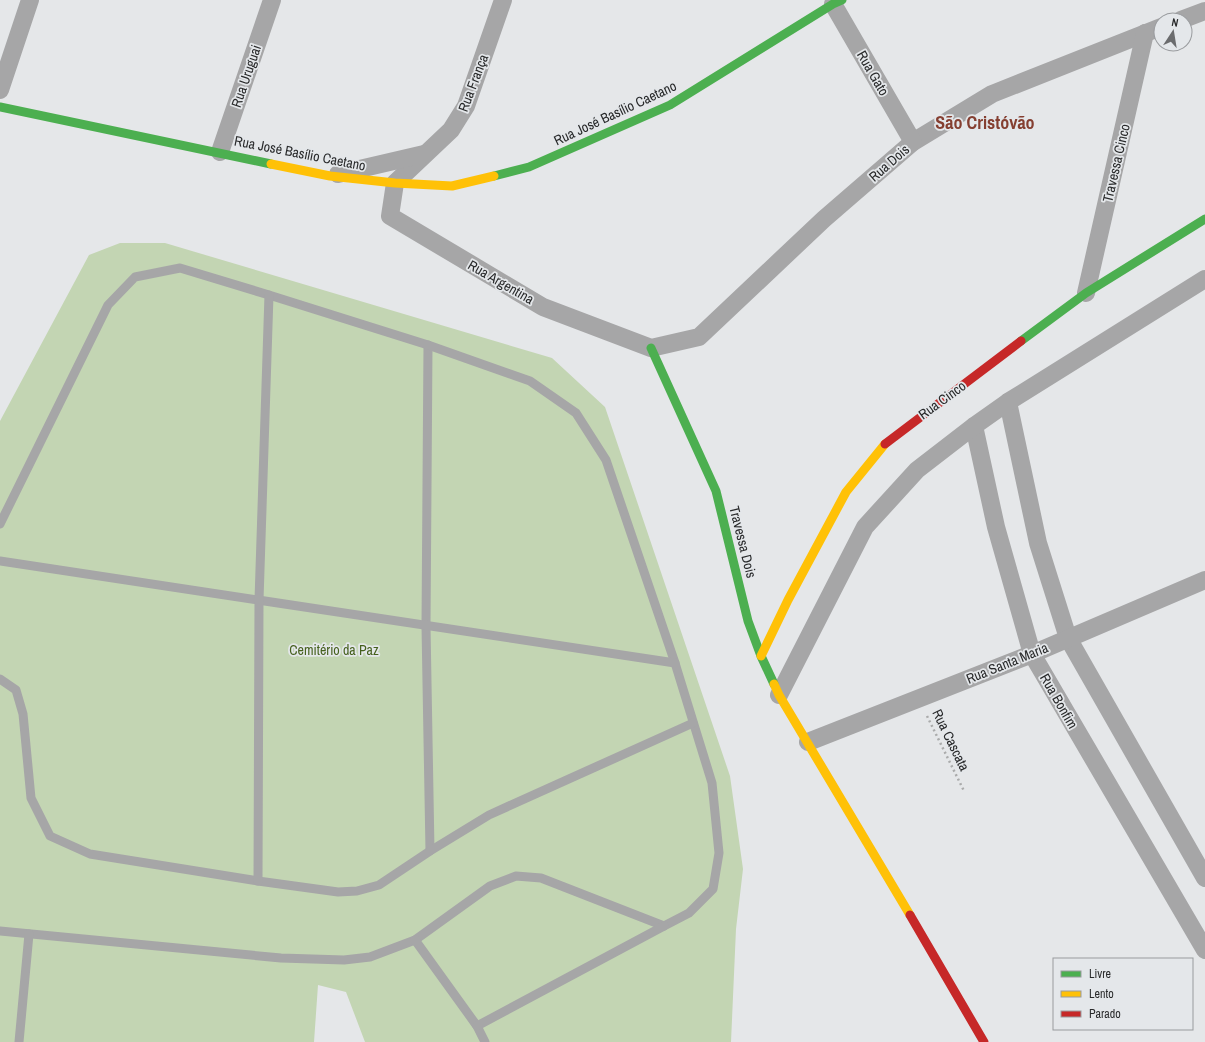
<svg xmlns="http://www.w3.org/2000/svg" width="1205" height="1042" viewBox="0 0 1205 1042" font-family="'Archivo Narrow',sans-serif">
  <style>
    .green { fill: #c3d5b3 }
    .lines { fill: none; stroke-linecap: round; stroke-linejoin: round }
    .path { stroke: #aaabab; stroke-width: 2.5; stroke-dasharray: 2 3; stroke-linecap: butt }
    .lane { stroke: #a6a6a7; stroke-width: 9 }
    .street { stroke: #a6a6a7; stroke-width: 18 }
    .fast { stroke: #4caf50; stroke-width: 9 }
    .slow { stroke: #ffc107; stroke-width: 9 }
    .jam { stroke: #c62828; stroke-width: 9 }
    .labels { text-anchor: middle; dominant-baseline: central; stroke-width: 3.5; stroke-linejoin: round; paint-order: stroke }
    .street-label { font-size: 14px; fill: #292a2b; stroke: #e4e7ea }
    .park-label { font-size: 14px; fill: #45601d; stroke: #e4e7ea }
    .district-label { font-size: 18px; font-weight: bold; fill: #853f31; stroke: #e4e7ea }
  </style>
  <rect width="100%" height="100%" fill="#e5e7e9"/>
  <!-- green -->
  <polygon class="green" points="120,243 165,243 552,358 605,407 730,776 743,869 736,929 731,1042 365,1042 346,992 318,985 314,1042 0,1042 0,421 89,255"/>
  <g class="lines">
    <!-- path -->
    <polyline class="path" points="927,716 964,791"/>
    <!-- lane -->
    <g class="lane">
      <polyline points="428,345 426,626 430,851"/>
      <polyline points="0,524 108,305 135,277 180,268 269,295 428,345 530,381 576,413 606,460 675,663 712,783 719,853 713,889 689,913 664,926 541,878 516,876 490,886 415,940 370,957 344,960 281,958 0,931"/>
      <polyline points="0,561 675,663"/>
      <polyline points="0,679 16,690 23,714 31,798 50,836 90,854 258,881 338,892 357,891 379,885 430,851 489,815 693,723"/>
      <polyline points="258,881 259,600 269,295"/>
      <polyline points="415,940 477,1026 485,1042"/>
      <polyline points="477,1026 664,926"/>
      <polyline points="19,1042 29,934"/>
    </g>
    <!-- street -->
    <g class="street">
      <polyline points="503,0 466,106 451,130 395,183 390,216 543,307 651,348 699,337 824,219 913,142 992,94 1161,27"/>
      <polyline points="833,4 913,142"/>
      <polyline points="1181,20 1205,11"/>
      <polyline points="0,90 30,0"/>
      <polyline points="220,152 272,0"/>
      <polyline points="338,174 424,154"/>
      <polyline points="1086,293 1145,33"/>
      <polyline points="1008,402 1038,543 1068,638 1205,878"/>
      <polyline points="974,426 996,527 1032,654 1205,950"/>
      <polyline points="779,695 865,527 917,470 974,426 1008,402 1205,279"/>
      <polyline points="808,742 1032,654 1205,580"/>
    </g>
    <!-- fast -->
    <g class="fast">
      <polyline points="0,107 271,164"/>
      <polyline points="494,176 529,167 670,105 833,4 842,0"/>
      <polyline points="1021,341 1086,293 1205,219"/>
      <polyline points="651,348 716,491 748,621 761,656 774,684"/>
    </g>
    <!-- slow -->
    <g class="slow">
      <polyline points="271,164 330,176 395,183 452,186 494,176"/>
      <polyline points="761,656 788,600 846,492 885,444"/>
      <polyline points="774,684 779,695 910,915"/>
    </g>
    <!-- jam -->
    <g class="jam">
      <polyline points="885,444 1021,341"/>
      <polyline points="910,915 984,1042"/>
    </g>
  </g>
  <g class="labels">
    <!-- street labels -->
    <g class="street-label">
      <text transform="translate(873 73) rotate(60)">Rua Gato</text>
      <text transform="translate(246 76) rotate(-71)">Rua Uruguai</text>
      <text transform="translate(473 83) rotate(-69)">Rua França</text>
      <text transform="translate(615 113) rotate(-25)">Rua José Basílio Caetano</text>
      <text transform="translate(300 153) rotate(11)">Rua José Basílio Caetano</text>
      <text transform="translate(889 163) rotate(-41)">Rua Dois</text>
      <text transform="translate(1116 163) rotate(-77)">Travessa Cinco</text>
      <text transform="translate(501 282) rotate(30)">Rua Argentina</text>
      <text transform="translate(942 400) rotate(-36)">Rua Cinco</text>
      <text transform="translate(743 542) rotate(76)">Travessa Dois</text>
      <text transform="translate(1007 663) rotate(-22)">Rua Santa Maria</text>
      <text transform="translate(1059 701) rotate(60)">Rua Bonfim</text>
      <text transform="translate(951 740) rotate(64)">Rua Cascata</text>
    </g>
    <!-- park labels -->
    <g class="park-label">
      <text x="334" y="650">Cemitério da Paz</text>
    </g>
    <!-- district labels -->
    <g class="district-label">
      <text x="985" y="122">São Cristóvão</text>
    </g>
  </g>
  <!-- legend -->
  <rect x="1053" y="958" width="140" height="72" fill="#e4e7ea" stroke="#999b9e"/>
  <rect x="1061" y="971" width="20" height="6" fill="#4caf50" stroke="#999b9e"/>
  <text x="1089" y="978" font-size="12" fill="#292a2b">Livre</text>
  <rect x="1061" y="991" width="20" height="6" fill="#ffc107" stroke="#999b9e"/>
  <text x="1089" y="998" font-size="12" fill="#292a2b">Lento</text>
  <rect x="1061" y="1011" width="20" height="6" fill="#c62828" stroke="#999b9e"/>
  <text x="1089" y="1018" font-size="12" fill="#292a2b">Parado</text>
  <!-- north arrow -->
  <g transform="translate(1173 32) rotate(12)"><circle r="19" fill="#e4e7ea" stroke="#999b9e"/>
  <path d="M0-3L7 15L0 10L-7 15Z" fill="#6b6c6e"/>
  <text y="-6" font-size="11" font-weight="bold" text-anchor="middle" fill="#292a2b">N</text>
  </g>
</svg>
